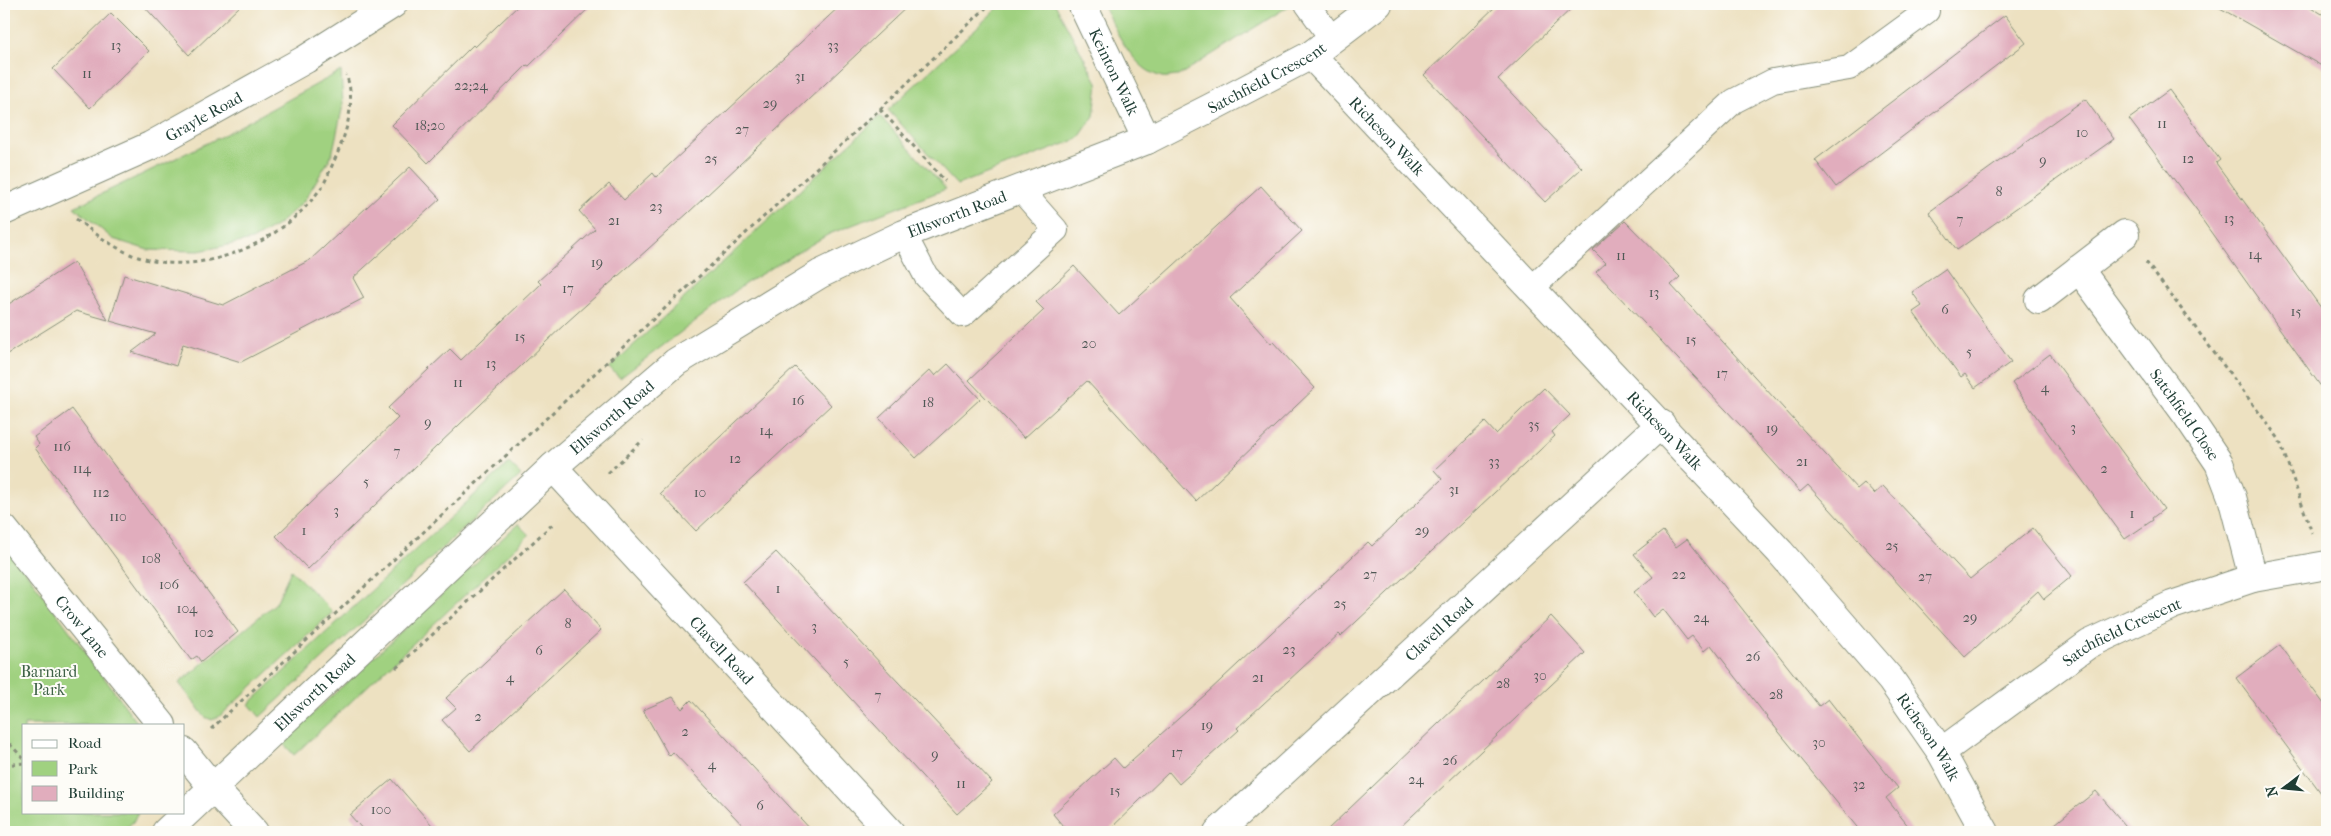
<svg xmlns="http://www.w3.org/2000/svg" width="2331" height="836" viewBox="0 0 2331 836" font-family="'IM FELL French Canon',serif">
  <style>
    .green { fill: #a0d180; stroke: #60875a }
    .building { fill: #e1adbd }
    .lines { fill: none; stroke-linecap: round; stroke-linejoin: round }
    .service-casing { stroke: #868f7a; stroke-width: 26 }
    .minor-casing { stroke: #868f7a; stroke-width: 30 }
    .path { stroke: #868f7a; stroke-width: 3; stroke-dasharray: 4 4; stroke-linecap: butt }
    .service { stroke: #fff; stroke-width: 24 }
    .minor { stroke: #fff; stroke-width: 28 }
    .labels { text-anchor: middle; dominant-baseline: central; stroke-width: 4; stroke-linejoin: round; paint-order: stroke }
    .number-label { font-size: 14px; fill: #505956 }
    .street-label { font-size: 16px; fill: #1f3d34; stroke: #fdfcf7 }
    .park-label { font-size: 16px; fill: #3f6247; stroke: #fdfcf7 }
  </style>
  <rect width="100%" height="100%" fill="#fdfcf7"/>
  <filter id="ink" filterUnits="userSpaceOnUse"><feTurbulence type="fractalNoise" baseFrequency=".02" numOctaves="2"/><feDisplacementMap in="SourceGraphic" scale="10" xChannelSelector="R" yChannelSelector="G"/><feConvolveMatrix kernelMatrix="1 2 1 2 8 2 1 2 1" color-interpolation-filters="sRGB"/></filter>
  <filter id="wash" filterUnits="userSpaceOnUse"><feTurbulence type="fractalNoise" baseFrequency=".0096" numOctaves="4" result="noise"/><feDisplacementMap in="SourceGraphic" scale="20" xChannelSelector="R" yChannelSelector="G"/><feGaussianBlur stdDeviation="1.12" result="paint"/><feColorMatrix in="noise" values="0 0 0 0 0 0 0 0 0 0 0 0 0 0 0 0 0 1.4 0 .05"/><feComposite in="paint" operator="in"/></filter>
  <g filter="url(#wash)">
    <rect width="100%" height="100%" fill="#ede1c1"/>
    <!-- green -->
    <g class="green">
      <polygon points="1002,4 1055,4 1098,84 1094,116 1078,139 957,185 888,110"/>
      <path d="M1102,4h190l-114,72c-5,0 -11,2 -16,1 -31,-8 -46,-48 -60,-73z"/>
      <polygon points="341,71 343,105 332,155 304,201 279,224 252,240 199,251 148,250 113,239 74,207 220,137"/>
      <polygon points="880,116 946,189 829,234 746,283 620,378 609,368"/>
      <polygon points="509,463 521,475 260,717 249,704"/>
      <polygon points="518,524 529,535 294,755 282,742"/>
      <polygon points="4,542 139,725 24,725 24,812 138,812 133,822 121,832 4,832"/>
      <polygon points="291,570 333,612 220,716 212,720 205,717 179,683 276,603"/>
    </g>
    <g id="blocks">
      <!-- building -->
      <g class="building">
        <polygon points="142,4 242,4 189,55"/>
        <polygon points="520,4 593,4 529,66 527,65 428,163 392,125 473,45 475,47"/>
        <polygon points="842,4 910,4 688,213 566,323 308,569 276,536 398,418 388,408 450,349 461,360 541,284 538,281 595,229 579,211 609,184 624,200 653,173 656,177"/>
        <polygon points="1498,4 1576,4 1498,79 1582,168 1545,202 1424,75"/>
        <polygon points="2213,4 2306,4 2327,17 2327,69"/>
        <polygon points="111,13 149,51 90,108 53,69"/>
        <polygon points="2005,15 2026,43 1836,187 1815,160"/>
        <polygon points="2169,90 2220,160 2216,163 2327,316 2327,395 2198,214 2199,213 2129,119"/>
        <polygon points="2085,99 2114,139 1957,250 1929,212"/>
        <polygon points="410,167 440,199 353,278 364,298 241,362 183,344 176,366 132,352 156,334 110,321 124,275 223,305 310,260"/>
        <polygon points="1261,186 1302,231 1230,298 1271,344 1273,342 1315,388 1196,501 1087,381 1024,438 969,380 1044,310 1036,302 1074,266 1119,315"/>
        <polygon points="1625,221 1680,277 1671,285 1857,489 1864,483 1874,494 1883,486 1970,579 2033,528 2072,576 2044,599 2038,591 1965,657 1808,485 1800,492 1742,427 1596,272 1606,263 1593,250"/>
        <polygon points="74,262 108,320 76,311 4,356 4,307"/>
        <polygon points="1945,269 2011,362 1975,388 1965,374 1961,377 1913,312 1922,306 1912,292"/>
        <polygon points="2050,354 2164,509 2152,518 2153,520 2125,539 2012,383"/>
        <polygon points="948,364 980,399 916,458 879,418 930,370 935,376"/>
        <polygon points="795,367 831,405 696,531 660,493"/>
        <polygon points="1544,388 1570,415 1552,432 1555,436 1341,636 1339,634 1237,728 1239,730 1179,784 1169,772 1107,832 1068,832 1053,814 1114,758 1123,768 1206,694 1368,542 1372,546 1442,479 1434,470 1485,422 1496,434"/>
        <polygon points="72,409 238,632 201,662 197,656 191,660 35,448 39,444 34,437"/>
        <polygon points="1663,531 1676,547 1687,539 1819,706 1828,699 1898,788 1886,798 1913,832 1861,832 1770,721 1711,645 1704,651 1692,636 1687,640 1663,609 1653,617 1634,592 1653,577 1634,554"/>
        <polygon points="776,552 992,782 957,814 743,582"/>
        <polygon points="564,589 601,630 470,751 442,720 456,708 446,698"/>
        <polygon points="1551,616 1585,653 1395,832 1325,832"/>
        <polygon points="2280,645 2327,708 2327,801 2236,678"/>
        <polygon points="673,697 682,709 691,700 813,832 749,832 673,752 669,756 643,710"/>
        <polygon points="392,779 412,802 438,832 365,832 350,815"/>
        <polygon points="2096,791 2131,832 2045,832"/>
      </g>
    </g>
  </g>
  <g filter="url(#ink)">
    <use href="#blocks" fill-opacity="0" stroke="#868f7a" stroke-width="1"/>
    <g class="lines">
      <!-- service casing -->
      <g class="service-casing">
        <g id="service">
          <polyline points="1307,4 1332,39"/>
          <polyline points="904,234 926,276 963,315 1056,230 1020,189"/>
          <polyline points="1532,288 1734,101 1773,81 1849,68 1927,11"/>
        </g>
      </g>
      <!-- minor casing -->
      <g class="minor-casing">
        <g id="minor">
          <path id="s1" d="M1082,4l65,136"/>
          <path id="s2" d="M1311,55l469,497 111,128 50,72 44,80"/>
          <path id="s3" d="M4,211l146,-65 156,-87 87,-55"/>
          <path id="s4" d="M2079,269l107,145 33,49 13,34 21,81"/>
          <polyline points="2039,300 2125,234"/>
          <path id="s5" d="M553,467l337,365"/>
          <path id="s6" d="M4,529l158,196"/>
          <polyline points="184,752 214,789 254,832"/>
          <path id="s7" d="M1941,752l148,-108 83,-39 81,-27 74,-13"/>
          <path id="s8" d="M166,832l387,-365 123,-105 144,-88 84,-40 243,-94 63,-32 101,-53 67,-51"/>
          <path id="s9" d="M1218,832l443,-408"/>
        </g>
      </g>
      <!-- path -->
      <g class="path">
        <polyline points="880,109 945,181"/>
        <path d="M76,219c17,13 34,26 54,35 65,27 148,-8 188,-62 8,-9 12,-23 17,-33 11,-24 22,-59 11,-84"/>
        <polyline points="2146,262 2279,439 2312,533"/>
        <polyline points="608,473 643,440"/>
        <polyline points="396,668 555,522"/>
        <polyline points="211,729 880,109 990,4"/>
        <polyline points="4,738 24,759"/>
        <polyline points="4,765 24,763"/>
      </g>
      <!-- service -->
      <use href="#service" class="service"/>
      <!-- minor -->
      <use href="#minor" class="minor"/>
    </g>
  </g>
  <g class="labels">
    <!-- number labels -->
    <g class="number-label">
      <text x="116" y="45">13</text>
      <text x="833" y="45">33</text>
      <text x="87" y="73">11</text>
      <text x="800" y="76">31</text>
      <text x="471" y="85">22;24</text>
      <text x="770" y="103">29</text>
      <text x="2162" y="123">11</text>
      <text x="430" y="125">18;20</text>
      <text x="742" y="129">27</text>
      <text x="2082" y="132">10</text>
      <text x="711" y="158">25</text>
      <text x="2188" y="158">12</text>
      <text x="2043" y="160">9</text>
      <text x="1999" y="191">8</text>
      <text x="656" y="206">23</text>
      <text x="2229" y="218">13</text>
      <text x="1960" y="219">7</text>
      <text x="614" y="220">21</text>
      <text x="2255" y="254">14</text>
      <text x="1621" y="255">11</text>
      <text x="597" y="262">19</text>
      <text x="568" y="288">17</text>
      <text x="1654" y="292">13</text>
      <text x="1945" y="309">6</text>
      <text x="2296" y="311">15</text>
      <text x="520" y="336">15</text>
      <text x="1691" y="339">15</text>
      <text x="1089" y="343">20</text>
      <text x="1969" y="351">5</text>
      <text x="491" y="363">13</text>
      <text x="1722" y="373">17</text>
      <text x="458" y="382">11</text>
      <text x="2045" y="387">4</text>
      <text x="798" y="400">16</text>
      <text x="928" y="402">18</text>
      <text x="428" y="422">9</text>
      <text x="1534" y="424">35</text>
      <text x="2073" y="427">3</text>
      <text x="1772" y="428">19</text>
      <text x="766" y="430">14</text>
      <text x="62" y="446">116</text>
      <text x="397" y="451">7</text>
      <text x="735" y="458">12</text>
      <text x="1494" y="461">33</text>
      <text x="1802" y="461">21</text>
      <text x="82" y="468">114</text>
      <text x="2104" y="468">2</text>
      <text x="366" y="481">5</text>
      <text x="1454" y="489">31</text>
      <text x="101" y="492">112</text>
      <text x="700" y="492">10</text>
      <text x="336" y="510">3</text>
      <text x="2132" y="513">1</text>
      <text x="118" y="516">110</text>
      <text x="304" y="530">1</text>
      <text x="1422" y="530">29</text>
      <text x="1892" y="545">25</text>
      <text x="151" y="558">108</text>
      <text x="1370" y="574">27</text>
      <text x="1679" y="574">22</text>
      <text x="1925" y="576">27</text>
      <text x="169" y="584">106</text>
      <text x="778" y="588">1</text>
      <text x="1340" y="603">25</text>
      <text x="187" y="608">104</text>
      <text x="1701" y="617">24</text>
      <text x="1970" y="617">29</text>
      <text x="568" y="623">8</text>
      <text x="814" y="626">3</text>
      <text x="204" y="632">102</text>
      <text x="1289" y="649">23</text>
      <text x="539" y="650">6</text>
      <text x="1753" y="656">26</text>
      <text x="846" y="661">5</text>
      <text x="1540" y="675">30</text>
      <text x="510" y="677">4</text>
      <text x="1258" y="677">21</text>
      <text x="1503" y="683">28</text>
      <text x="1776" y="694">28</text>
      <text x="878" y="695">7</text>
      <text x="478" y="716">2</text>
      <text x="1207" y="725">19</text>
      <text x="685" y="731">2</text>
      <text x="1819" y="742">30</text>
      <text x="1177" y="752">17</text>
      <text x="935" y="754">9</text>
      <text x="1450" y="760">26</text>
      <text x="712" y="764">4</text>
      <text x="1416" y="779">24</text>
      <text x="961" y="783">11</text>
      <text x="1859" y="784">32</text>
      <text x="1115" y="790">15</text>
      <text x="760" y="805">6</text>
      <text x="381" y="809">100</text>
    </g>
    <!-- street labels -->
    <g class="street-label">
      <text stroke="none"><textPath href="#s1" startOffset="75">Keinton Walk</textPath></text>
      <text stroke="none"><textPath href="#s8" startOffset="1351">Satchfield Crescent</textPath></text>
      <text stroke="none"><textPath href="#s3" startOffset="221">Grayle Road</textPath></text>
      <text stroke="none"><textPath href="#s2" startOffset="111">Richeson Walk</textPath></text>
      <text stroke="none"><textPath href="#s8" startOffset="1012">Ellsworth Road</textPath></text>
      <text stroke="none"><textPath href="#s4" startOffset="180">Satchfield Close</textPath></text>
      <text stroke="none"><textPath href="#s8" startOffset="609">Ellsworth Road</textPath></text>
      <text stroke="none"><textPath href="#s2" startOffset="516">Richeson Walk</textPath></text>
      <text stroke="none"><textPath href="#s6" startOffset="125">Crow Lane</textPath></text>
      <text stroke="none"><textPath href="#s9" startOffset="300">Clavell Road</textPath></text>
      <text stroke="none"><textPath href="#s7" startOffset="218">Satchfield Crescent</textPath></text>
      <text stroke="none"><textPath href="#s5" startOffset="249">Clavell Road</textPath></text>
      <text stroke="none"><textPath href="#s8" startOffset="204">Ellsworth Road</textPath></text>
      <text stroke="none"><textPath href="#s2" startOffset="921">Richeson Walk</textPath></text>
    </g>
    <!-- park labels -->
    <g class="park-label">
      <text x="49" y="671">Barnard<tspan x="49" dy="18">Park</tspan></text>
    </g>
  </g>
  <!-- margin -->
  <rect width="2331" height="836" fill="none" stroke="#fdfcf7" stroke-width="20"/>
  <!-- legend -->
  <rect x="22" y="724" width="162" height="90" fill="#fdfcf7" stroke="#a4b0a9"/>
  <rect x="32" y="740" width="25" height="8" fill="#ffffff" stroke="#a4b0a9"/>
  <text x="68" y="748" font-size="15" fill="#1f3d34">Road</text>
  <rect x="32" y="761" width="25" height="15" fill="#a0d180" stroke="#a4b0a9"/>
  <text x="68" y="774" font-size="15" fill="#1f3d34">Park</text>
  <rect x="32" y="786" width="25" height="15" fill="#e1adbd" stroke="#a4b0a9"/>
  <text x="68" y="798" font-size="15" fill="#1f3d34">Building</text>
  <!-- north arrow -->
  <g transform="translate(2284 788) rotate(254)" stroke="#fdfcf7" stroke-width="4" paint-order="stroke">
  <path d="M0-4L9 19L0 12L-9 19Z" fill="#1f3d34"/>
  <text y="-8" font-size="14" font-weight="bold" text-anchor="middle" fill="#1f3d34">N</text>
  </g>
</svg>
